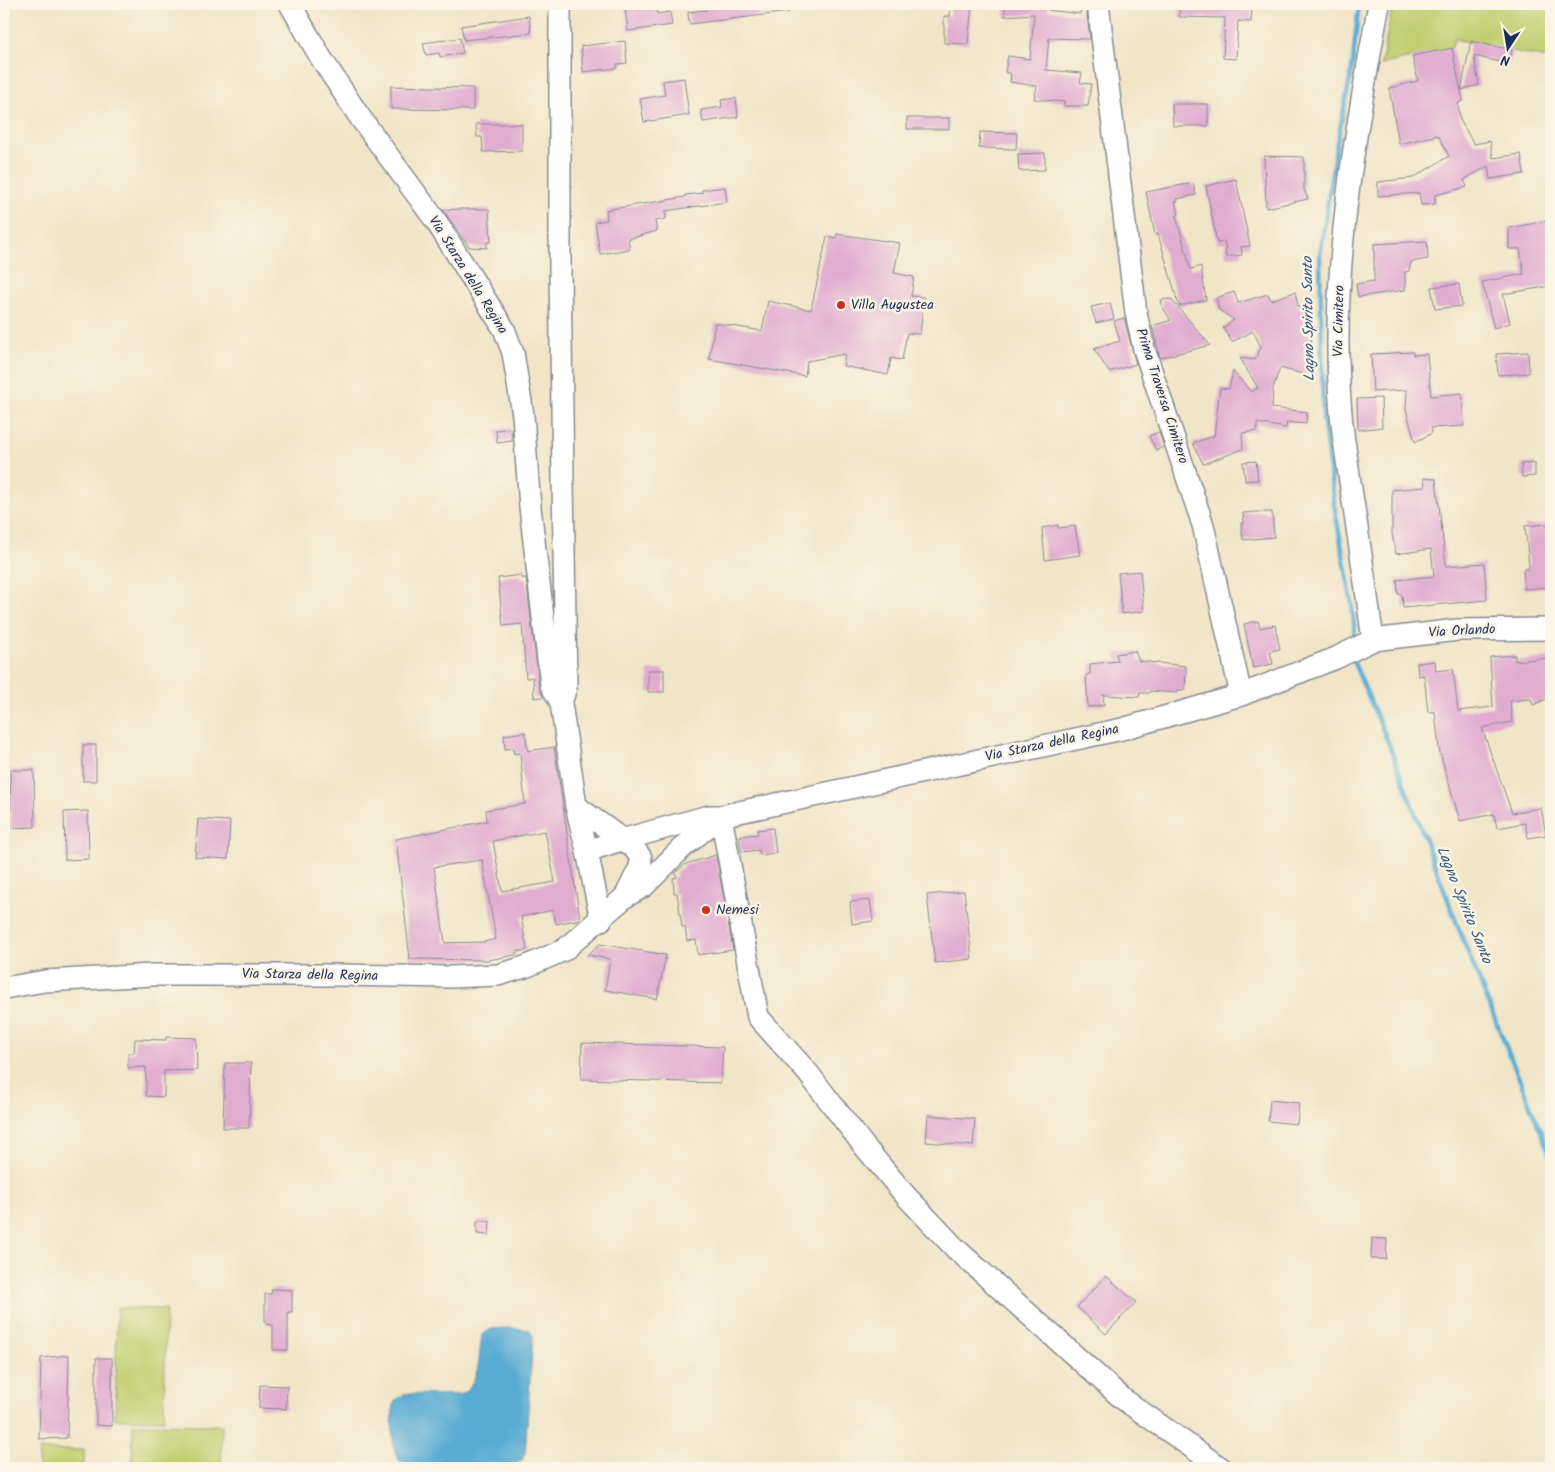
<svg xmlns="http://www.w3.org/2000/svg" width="1555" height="1472" viewBox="0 0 1555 1472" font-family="Kalam,sans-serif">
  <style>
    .green { fill: #c1cf71; stroke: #6e7f68 }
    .water { fill: #58acd4; stroke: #3a6e99 }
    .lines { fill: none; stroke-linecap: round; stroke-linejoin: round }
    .stream { stroke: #58acd4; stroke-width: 4.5 }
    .building { fill: #e0acd0; fill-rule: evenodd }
    .minor-casing { stroke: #868a92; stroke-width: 24 }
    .minor { stroke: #fff; stroke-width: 21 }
    .poi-dot { fill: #c8321e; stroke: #fcf5e5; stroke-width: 2 }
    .labels { text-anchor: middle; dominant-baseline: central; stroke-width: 5; stroke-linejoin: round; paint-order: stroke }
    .street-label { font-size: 14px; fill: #1b2f5e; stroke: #fcf5e5 }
    .poi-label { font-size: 14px; fill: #1b2f5e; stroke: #fcf5e5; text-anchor: start }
    .water-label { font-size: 15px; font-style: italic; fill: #305b87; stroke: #fcf5e5 }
  </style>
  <rect width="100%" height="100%" fill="#fcf5e5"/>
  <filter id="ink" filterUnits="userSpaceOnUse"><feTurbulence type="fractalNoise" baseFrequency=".02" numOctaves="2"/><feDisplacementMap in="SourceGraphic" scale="10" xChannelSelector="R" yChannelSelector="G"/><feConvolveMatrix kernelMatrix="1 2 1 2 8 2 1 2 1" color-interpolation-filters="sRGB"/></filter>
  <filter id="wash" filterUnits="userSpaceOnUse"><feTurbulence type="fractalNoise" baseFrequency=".0096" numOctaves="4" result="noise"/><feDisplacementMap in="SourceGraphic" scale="20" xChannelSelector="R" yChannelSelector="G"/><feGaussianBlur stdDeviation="1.12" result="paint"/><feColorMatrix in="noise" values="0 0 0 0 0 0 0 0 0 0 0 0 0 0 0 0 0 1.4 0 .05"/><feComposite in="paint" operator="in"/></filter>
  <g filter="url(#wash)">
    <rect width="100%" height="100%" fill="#f0e5c7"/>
    <!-- green -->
    <g class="green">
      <polygon points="1393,4 1551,4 1551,59 1454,39 1452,48 1381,65"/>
      <polygon points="117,1308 166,1309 164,1420 115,1419"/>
      <polygon points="133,1424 222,1425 221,1468 132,1468"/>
      <polygon points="39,1450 84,1450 84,1468 38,1468"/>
    </g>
    <!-- water -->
    <path class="water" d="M512,1328l18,2 3,6 -8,117 -3,7 -8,5 -100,1c-6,-1 -11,-2 -15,-6 -8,-8 -8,-49 -4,-59l10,-7 55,1c20,-8 19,-41 22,-60l9,-6z"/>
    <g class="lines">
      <!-- stream -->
      <g class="stream">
        <polyline points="1355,635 1352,604 1335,510 1323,417 1320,255 1335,153 1352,69 1359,4"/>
        <polyline points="1354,663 1389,744 1465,945 1551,1157"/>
      </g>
    </g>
    <g id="blocks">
      <!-- building -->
      <g class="building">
        <polygon points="656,4 657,14 670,12 672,25 628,31 625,8"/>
        <polygon points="707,4 788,4 789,12 689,24 688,12 707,10"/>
        <polygon points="951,4 972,4 968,44 944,43 944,16 950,16"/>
        <polygon points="1006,4 1048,4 1048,10 1080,14 1081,4 1086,4 1090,39 1049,38 1046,70 1082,73 1080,83 1091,84 1088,106 1064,106 1064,102 1034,99 1037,86 1010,82 1011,74 1005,72 1008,56 1030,59 1034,14 1004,16"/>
        <polygon points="1180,4 1252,4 1251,22 1238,21 1236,59 1223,58 1225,18 1179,17"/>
        <polygon points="529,16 531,33 464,40 461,26"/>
        <polygon points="460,38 463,53 440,57 439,53 426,55 423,43"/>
        <polygon points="625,41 627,63 617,64 617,68 583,72 581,46"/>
        <polygon points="1471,41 1512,50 1509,64 1474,56 1479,85 1461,90"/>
        <polygon points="1452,48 1463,101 1458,103 1460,120 1474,144 1490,141 1493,158 1521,154 1524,174 1490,179 1488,166 1464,180 1467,187 1435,195 1435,204 1421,205 1419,193 1378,196 1378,182 1413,178 1449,156 1438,135 1399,144 1389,88 1418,81 1412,56"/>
        <polygon points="684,78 689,115 644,122 640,99 665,95 663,81"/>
        <polygon points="391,86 473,88 473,110 391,109"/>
        <polygon points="736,98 738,117 703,122 701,110 722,107 721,100"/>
        <polygon points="1172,104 1208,104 1208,126 1173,126"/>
        <rect x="907" y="118" width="42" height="11"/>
        <polygon points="476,124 522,124 522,151 483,152 482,137 477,137"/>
        <polygon points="980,132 1017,133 1016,149 979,148"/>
        <polygon points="1045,153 1045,170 1019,171 1018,154"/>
        <polygon points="1264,156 1304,157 1304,189 1308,199 1266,208"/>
        <polygon points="1236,179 1250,246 1241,247 1242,255 1226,257 1225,242 1217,243 1206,186"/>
        <polygon points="1193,183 1196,195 1177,199 1178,201 1175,202 1179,214 1176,216 1191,269 1201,266 1206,300 1179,306 1158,234 1155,235 1146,192"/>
        <polygon points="725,187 727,202 665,211 666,219 655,221 657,231 628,239 630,249 600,254 595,222 607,220 606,210 685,197 685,195 702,193 702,190"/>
        <polygon points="459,209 489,209 491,242 487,242 487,248 469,247 443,210"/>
        <polygon points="1551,220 1551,286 1503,294 1510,323 1494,328 1482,282 1524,274 1520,249 1509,249 1509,228"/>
        <polygon points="837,234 900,243 894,273 914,277 911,296 924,297 920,334 907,333 902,360 891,358 888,375 843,366 845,354 807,361 805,376 709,359 715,323 762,331 768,301 811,310 827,236 836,238"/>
        <polygon points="1427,241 1428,259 1411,262 1409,271 1405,272 1405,290 1358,297 1356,284 1374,281 1374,244"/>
        <polygon points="1459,284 1462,306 1435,309 1431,287"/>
        <polygon points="1234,292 1238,303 1268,294 1271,300 1295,292 1299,309 1312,307 1311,373 1310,376 1280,368 1273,388 1272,408 1307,412 1306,424 1287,422 1286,428 1257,423 1257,431 1242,433 1243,449 1203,464 1193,443 1214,436 1220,388 1229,389 1233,371 1251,392 1258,388 1240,358 1255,360 1261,347 1253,331 1232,342 1223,328 1234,320 1219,310 1216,298"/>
        <polygon points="1171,299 1210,345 1160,358 1152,326 1171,320 1163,308 1161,300"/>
        <polygon points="1110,303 1114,319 1096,323 1091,307"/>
        <polygon points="1124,318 1136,364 1109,372 1094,349 1120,341 1114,321"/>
        <polygon points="1413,352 1413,355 1427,354 1431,396 1462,393 1464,426 1431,428 1432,433 1415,442 1406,409 1407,390 1373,392 1371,354"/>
        <polygon points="1528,352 1529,373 1498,375 1496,354"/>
        <polygon points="1381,398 1382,427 1358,430 1357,399"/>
        <polygon points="511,428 512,441 497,443 496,430"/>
        <polygon points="1159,432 1164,447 1156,450 1149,436"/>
        <polygon points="1256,461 1258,480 1245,481 1243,462"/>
        <polygon points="1535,463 1535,476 1522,477 1521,464"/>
        <polygon points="1424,478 1436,479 1446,566 1484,563 1487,600 1403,608 1402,595 1398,594 1397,580 1434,576 1431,549 1396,554 1392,534 1392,490 1425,487"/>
        <polygon points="1257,512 1272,512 1274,537 1243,540 1241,523 1244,523 1243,513"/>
        <polygon points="1549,524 1551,539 1551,587 1524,589 1523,569 1528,569 1529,565 1525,526"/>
        <polygon points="1058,525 1058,528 1075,526 1080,555 1045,560 1042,528"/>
        <polygon points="1140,571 1144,611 1122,614 1118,573"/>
        <polygon points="521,575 521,578 526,578 539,686 543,697 534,698 533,677 526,678 522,624 503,626 498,578"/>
        <polygon points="1258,621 1260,628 1275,625 1280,649 1270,651 1273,664 1253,668 1244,624"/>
        <polygon points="1135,651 1139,661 1186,666 1185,690 1177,690 1177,693 1150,691 1149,693 1140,693 1139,697 1103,695 1104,705 1088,707 1086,675 1090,674 1090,664 1118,661 1116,654"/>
        <polygon points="1515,655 1515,661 1551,658 1551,697 1533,705 1531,699 1510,701 1512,722 1482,728 1512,813 1541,808 1546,835 1528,838 1525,823 1497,828 1494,814 1460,821 1439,749 1435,712 1428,712 1424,675 1418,676 1417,663 1435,661 1436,671 1453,669 1458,711 1493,707 1490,657"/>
        <rect x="648" y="670" width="16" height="22"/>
        <path d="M525,732l3,19 26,-4 26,172 -24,5 -3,-14 -32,7 6,33 -11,2v3l-28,5 -78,-1 -14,-120 91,-18 -1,-11 39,-6 -5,-51 -6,1 -1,-6 -8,1 -1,-14zM545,831l10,51 -53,9 -9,-50zM482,860l14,79 -12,3 -39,1 -11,-76z"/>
        <rect x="83" y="745" width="13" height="36"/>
        <polygon points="10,770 34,770 35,827 11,828"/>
        <polygon points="88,811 89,859 65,860 64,812"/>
        <polygon points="198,819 230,821 228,859 195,857"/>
        <polygon points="773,828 776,853 760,855 759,850 741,852 739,836 758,834 757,830"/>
        <polygon points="716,855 733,950 698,955 696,940 687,941 685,927 682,927 677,893 674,893 673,878 677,877 675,873 686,864"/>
        <polygon points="964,891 972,959 935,963 927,895"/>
        <polygon points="870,900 873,921 852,924 850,902"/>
        <polygon points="600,944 666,955 657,999 605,990 610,959 587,955"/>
        <polygon points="166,1037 196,1038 197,1070 164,1071 164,1097 146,1096 146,1067 128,1068 128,1053 134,1053 135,1039 166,1040"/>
        <polygon points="582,1043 723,1047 721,1083 581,1079"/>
        <polygon points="225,1063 251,1063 249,1128 223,1128"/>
        <polygon points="1270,1100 1299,1103 1297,1124 1268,1121"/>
        <polygon points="928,1115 975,1119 973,1146 926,1142"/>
        <polygon points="477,1221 490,1221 489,1235 477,1234"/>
        <polygon points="1372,1238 1387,1239 1386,1259 1371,1259"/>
        <polygon points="1106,1276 1136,1302 1106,1334 1077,1307"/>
        <polygon points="272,1289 292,1290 292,1312 288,1312 288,1350 273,1350 273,1325 267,1324 265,1321 265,1294 271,1294"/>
        <polygon points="69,1355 67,1438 39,1439 41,1358"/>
        <polygon points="96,1358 112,1358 112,1426 96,1425"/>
        <polygon points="260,1385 287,1386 286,1409 259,1408"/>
      </g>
    </g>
  </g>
  <g filter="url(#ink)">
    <use href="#blocks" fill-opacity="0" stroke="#868a92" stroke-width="1"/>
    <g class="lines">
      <!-- minor casing -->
      <g class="minor-casing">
        <g id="minor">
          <polyline points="290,4 321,58 359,116 436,221 504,329 513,353 523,415 530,507 551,685 561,703"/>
          <polyline points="560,4 560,270 566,687 561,703 576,806 587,851"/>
          <polyline points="1098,4 1136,313 1144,349 1203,525 1241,695"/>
          <path d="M1373,640c-7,-51 -14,-101 -22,-151 -3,-25 -8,-50 -10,-75 -12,-137 13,-276 38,-410"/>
          <polyline points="576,806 634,848 641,858 640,867 625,897"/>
          <polyline points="721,816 758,1017 808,1073 864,1146 906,1196 955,1248 1123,1399 1221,1468"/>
          <polyline points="601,920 587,851 621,840 709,816 721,816 1122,729 1241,695 1336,658 1373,640 1457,630 1551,629"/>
          <polyline points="4,988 45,981 152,975 339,975 450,977 498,975 525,967 564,950 625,897 644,886 682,848 721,816"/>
        </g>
      </g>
      <!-- minor -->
      <use href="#minor" class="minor"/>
    </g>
  </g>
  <!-- markers -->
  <g class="poi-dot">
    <circle cx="841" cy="305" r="5"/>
    <circle cx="706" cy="910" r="5"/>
  </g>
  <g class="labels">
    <!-- street labels -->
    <g class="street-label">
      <text transform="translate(468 275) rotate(58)">Via Starza della Regina</text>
      <text transform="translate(1339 321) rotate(-89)">Via Cimitero</text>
      <text transform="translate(1162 396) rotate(72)">Prima Traversa Cimitero</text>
      <text transform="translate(1462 631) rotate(-3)">Via Orlando</text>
      <text transform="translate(1052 743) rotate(-12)">Via Starza della Regina</text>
      <text transform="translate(310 975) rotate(1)">Via Starza della Regina</text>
    </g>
    <!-- poi labels -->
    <g class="poi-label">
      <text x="851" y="305">Villa Augustea</text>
      <text x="716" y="910">Nemesi</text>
    </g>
    <!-- water labels -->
    <g class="water-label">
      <text transform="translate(1309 319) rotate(-91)">Lagno Spirito Santo</text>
      <text transform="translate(1464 905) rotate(68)">Lagno Spirito Santo</text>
    </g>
  </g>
  <!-- margin -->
  <rect width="1555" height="1472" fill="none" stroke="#fcf5e5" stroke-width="20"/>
  <!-- north arrow -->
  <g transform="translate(1508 48) rotate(192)" stroke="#fcf5e5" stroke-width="4" paint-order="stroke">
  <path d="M0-4L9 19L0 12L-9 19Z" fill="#1b2f5e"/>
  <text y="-8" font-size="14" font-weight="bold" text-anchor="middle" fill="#1b2f5e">N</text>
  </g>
</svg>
